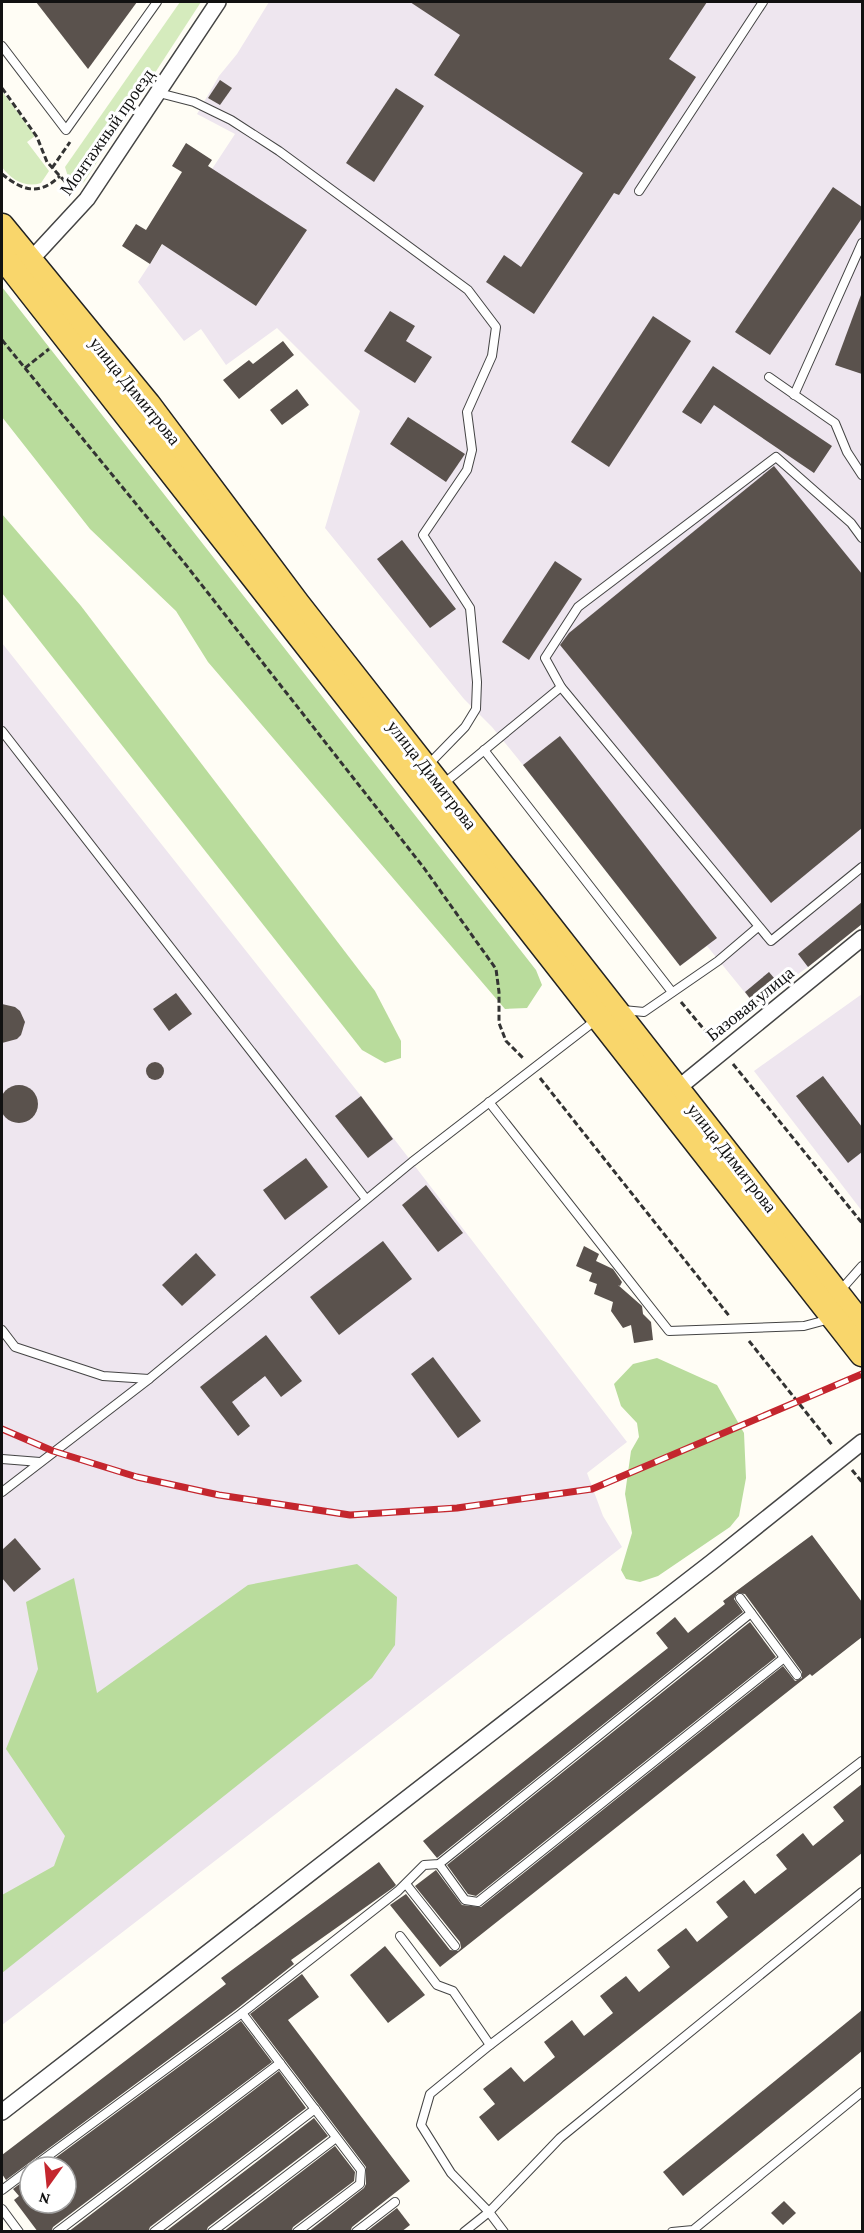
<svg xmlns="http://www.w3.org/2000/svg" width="864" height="2233" viewBox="0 0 864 2233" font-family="'Crimson Pro',serif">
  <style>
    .industrial { fill: #eee6ef }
    .green { fill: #d5ebbd }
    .forest { fill: #b9dc9c }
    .building { fill: #5a524d }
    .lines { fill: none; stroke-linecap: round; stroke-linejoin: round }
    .lane-casing { stroke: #444; stroke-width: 10 }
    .street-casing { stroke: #444; stroke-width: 18 }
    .primary-casing { stroke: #222; stroke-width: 27 }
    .path { stroke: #333; stroke-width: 3; stroke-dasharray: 6 3; stroke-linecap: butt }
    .lane { stroke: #fff; stroke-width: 8 }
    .street { stroke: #fff; stroke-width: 15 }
    .primary { stroke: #f9d66b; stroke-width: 24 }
    .rail-casing { stroke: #c4262e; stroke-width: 7 }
    .rail { stroke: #fff; stroke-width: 4.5; stroke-dasharray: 14; stroke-linecap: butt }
    .labels { text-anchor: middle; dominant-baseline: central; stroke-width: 6; stroke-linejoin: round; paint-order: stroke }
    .street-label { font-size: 18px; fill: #111; stroke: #fff }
  </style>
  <rect width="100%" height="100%" fill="#fffdf5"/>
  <!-- industrial -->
  <g class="industrial">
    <polygon points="269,2 862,2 862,924 808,967 755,1005 707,946 680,966 523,765 492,727 464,699 325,528 360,411 277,328 226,365 201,329 184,341 138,282 235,134 197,114 219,76 237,54"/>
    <polygon points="2,643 361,1096 627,1442 587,1473 603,1516 622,1547 2,2025"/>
    <polygon points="862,994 862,1211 754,1071"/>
  </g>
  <!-- green -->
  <g class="green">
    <polygon points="180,2 201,2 84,182 77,186 69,180 65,167"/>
    <path d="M2,91l33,45 -8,6 22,29 -8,12c-15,5 -30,-3 -39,-16z"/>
  </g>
  <!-- forest -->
  <g class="forest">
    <polygon points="2,287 536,970 542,985 527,1008 505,1009 208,662 176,611 90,529 2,417"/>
    <polygon points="2,514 81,606 375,991 401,1041 401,1058 385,1063 362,1050 2,593"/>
    <polygon points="657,1358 717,1385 744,1433 746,1478 739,1516 730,1527 658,1576 640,1582 626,1579 621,1570 632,1533 625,1494 631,1451 639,1437 637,1423 621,1406 614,1384 633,1364"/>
    <polygon points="357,1564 397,1597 395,1645 372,1678 2,1973 2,1895 54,1866 65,1836 6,1749 38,1669 26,1602 74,1578 97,1693 248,1585"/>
  </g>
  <!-- building -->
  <g class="building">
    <polygon points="36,2 137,2 88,69"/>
    <polygon points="410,2 707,2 669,59 696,77 619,195 614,193 534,314 486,282 504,255 521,267 583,173 434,75 460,35"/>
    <polygon points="220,80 232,88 220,105 208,98"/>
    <polygon points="396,88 424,106 374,182 346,163"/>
    <polygon points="186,143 212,160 208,166 307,230 256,306 162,244 150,264 122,246 136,224 146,230 182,172 172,166"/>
    <polygon points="833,187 862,207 862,218 770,355 735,332"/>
    <polygon points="861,295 862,295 862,374 835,365"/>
    <polygon points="390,311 415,326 406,341 432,357 415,383 364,351"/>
    <polygon points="653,316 691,341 609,467 571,442"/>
    <polygon points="283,341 294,355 239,399 223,380 249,360 253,364"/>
    <polygon points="713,366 832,446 814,473 714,405 701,424 682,412"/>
    <polygon points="297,389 309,405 282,425 270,410"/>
    <polygon points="408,417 465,454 446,482 390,444"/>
    <polygon points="774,466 862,574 862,828 771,903 560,645 569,633"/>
    <polygon points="402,540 456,609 430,628 377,559"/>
    <polygon points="555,561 582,579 529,660 502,642"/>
    <polygon points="560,736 717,938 680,966 523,765"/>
    <polygon points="862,902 862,924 808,967 798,954"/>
    <polygon points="769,972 780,985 755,1005 745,992"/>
    <polygon points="176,993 192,1014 169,1031 153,1009"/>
    <polygon points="2,1004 15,1007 20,1011 25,1022 21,1035 17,1039 2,1043"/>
    <circle cx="155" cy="1071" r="9"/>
    <polygon points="823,1076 862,1127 862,1152 848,1163 796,1096"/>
    <circle cx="19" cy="1104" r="19"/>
    <polygon points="361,1096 393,1139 368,1158 335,1116"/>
    <polygon points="306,1158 328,1187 285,1220 263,1190"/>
    <polygon points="426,1185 463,1233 438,1252 402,1205"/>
    <polygon points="383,1241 412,1279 339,1335 310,1297"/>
    <polygon points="584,1246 599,1254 596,1261 613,1269 622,1282 620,1286 618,1285 642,1306 643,1314 651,1322 653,1340 634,1343 631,1325 623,1328 611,1311 613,1302 594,1294 597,1284 589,1281 592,1273 576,1266"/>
    <polygon points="196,1253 216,1275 182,1306 162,1285"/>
    <polygon points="266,1335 302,1381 281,1397 265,1376 232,1402 250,1426 238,1436 200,1387"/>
    <polygon points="433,1357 481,1421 458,1438 411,1374"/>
    <polygon points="812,1535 862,1602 862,1637 812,1676 810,1674 440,1967 390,1905 406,1894 450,1950 458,1951 461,1948 460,1942 415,1886 436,1870 462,1905 481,1907 783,1666 795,1681 802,1678 802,1672 745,1594 737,1593 734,1599 743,1612 437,1858 423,1841 668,1648 656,1633 675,1617 688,1633 725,1604 723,1601"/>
    <polygon points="15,1538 41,1569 14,1592 2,1578 2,1550"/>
    <polygon points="750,1622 776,1657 476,1896 468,1894 447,1865"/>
    <polygon points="862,1784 862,1853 498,2141 479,2117 495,2104 483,2089 511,2067 524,2082 555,2057 544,2042 572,2020 584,2036 613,2013 600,1996 626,1976 639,1992 670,1967 657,1950 686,1928 697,1942 728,1917 716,1902 744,1880 755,1894 787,1869 776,1855 803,1833 813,1846 844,1821 833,1807"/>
    <polygon points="379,1862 396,1885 394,1887 291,1960 294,1964 238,2008 6,2180 2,2174 2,2155 226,1984 221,1978"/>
    <polygon points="385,1946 425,1995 388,2023 350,1975"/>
    <polygon points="302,1974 319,1997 288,2020 410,2181 352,2227 350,2232 308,2232 364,2188 366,2184 366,2167 250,2014"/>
    <polygon points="862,2010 862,2051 683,2196 663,2172"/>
    <polygon points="241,2021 272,2062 53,2227 51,2232 38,2232 14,2200 19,2196 13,2189 30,2176 30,2203 66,2203 66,2167 43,2167"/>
    <polygon points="279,2071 306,2108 150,2227 148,2232 68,2232"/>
    <polygon points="314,2118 328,2136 208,2227 206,2232 165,2232"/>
    <polygon points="335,2146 355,2172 354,2181 293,2227 291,2232 223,2232"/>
    <polygon points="784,2201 796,2213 783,2225 771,2213"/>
    <polygon points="397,2208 410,2225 401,2232 366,2232"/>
  </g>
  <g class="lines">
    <!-- lane casing -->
    <g class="lane-casing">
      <g id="lane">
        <polyline points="2,46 66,130 157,2"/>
        <polyline points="159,93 194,102 231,120 279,151 468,290 496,327 492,356 467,412 472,450 467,470 423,535 470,608 477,682 476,709 465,727 427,766"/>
        <polyline points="639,191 763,2"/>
        <polyline points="769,377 835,423 847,452 862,475"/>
        <polyline points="794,395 862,243"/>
        <polyline points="862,538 851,523 776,457 578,607 545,658 561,687 771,941 862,867"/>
        <polyline points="2,731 366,1199"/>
        <polyline points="484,750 672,992"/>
        <polyline points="442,785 561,687"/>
        <polyline points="623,1010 644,1012 718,961 758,927"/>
        <polyline points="489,1102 669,1331 804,1326 830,1319"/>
        <polyline points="839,1292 862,1266"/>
        <polyline points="2,1330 15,1347 103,1376 149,1379 412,1162 596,1020"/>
        <polyline points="2,1459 40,1462"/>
        <polyline points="2,1492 149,1379"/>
        <polyline points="740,1598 797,1675"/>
        <polyline points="439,1864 465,1900 478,1902 784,1658"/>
        <polyline points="406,1884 455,1946"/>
        <polyline points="400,1936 437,1985 453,1991 490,2045"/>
        <polyline points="242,2013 361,2170 360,2184 297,2232"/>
        <polyline points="33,2167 242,2013 398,1891 424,1865 439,1864 751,1613"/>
        <polyline points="2,2190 30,2169"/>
        <polyline points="2,2209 19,2232"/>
        <polyline points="57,2232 280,2063"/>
        <polyline points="154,2232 315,2109"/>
        <polyline points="212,2232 336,2138"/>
        <polyline points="356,2232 395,2202"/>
        <polyline points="464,2232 489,2212 560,2138 862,1892"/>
        <polyline points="504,2232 489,2212 451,2173 421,2125 430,2094 490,2045 862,1761"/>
        <polyline points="672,2232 693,2230 862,2092"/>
      </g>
    </g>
    <!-- street casing -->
    <g class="street-casing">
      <g id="street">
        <polyline points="26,265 87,199 218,2"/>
        <polyline points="672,1093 862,938"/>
        <polyline points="2,2112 712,1562 862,1442"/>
      </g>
    </g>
    <!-- primary casing -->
    <g class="primary-casing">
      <g id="primary">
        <polyline points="2,226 148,404 297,603 862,1325"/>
        <polyline points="2,256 862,1354"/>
      </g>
    </g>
    <!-- path -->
    <g class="path">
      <polyline points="2,88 37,137 47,162 70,187"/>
      <polyline points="52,168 70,142"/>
      <path d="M2,174c21,17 37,22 58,2"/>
      <polyline points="2,340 186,565 424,868 496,969 499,992 499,1023 506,1041 524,1059"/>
      <polyline points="25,368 49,349"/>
      <polyline points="681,1002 713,1040"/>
      <polyline points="733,1064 862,1223"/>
      <polyline points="540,1078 730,1317"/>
      <polyline points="749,1341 833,1446"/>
      <polyline points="852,1470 862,1482"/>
    </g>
    <!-- lane -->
    <use href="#lane" class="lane"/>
    <!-- street -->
    <use href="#street" class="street"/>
    <!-- primary -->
    <use href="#primary" class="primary"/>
    <!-- rail casing -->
    <g class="rail-casing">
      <polyline id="rail" points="2,1429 53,1451 137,1477 219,1495 350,1515 457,1508 592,1489 862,1374"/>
    </g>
    <!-- rail -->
    <use href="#rail" class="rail"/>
  </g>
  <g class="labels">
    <!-- street labels -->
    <g class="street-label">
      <text transform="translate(107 132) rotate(-55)">Монтажный проезд</text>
      <text transform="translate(135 391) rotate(51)">улица Димитрова</text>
      <text transform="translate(432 775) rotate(52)">улица Димитрова</text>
      <text transform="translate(750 1004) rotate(-39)">Базовая улица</text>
      <text transform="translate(732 1158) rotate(52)">улица Димитрова</text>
    </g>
  </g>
  <!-- border -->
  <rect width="864" height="2233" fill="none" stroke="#111111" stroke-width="6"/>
  <!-- north arrow -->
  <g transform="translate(48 2185) rotate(195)"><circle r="28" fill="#ffffff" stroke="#a0a0a0" stroke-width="1.5"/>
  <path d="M0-4.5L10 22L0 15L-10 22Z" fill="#c4262e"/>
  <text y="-9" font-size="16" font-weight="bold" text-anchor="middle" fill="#111111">N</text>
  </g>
</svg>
